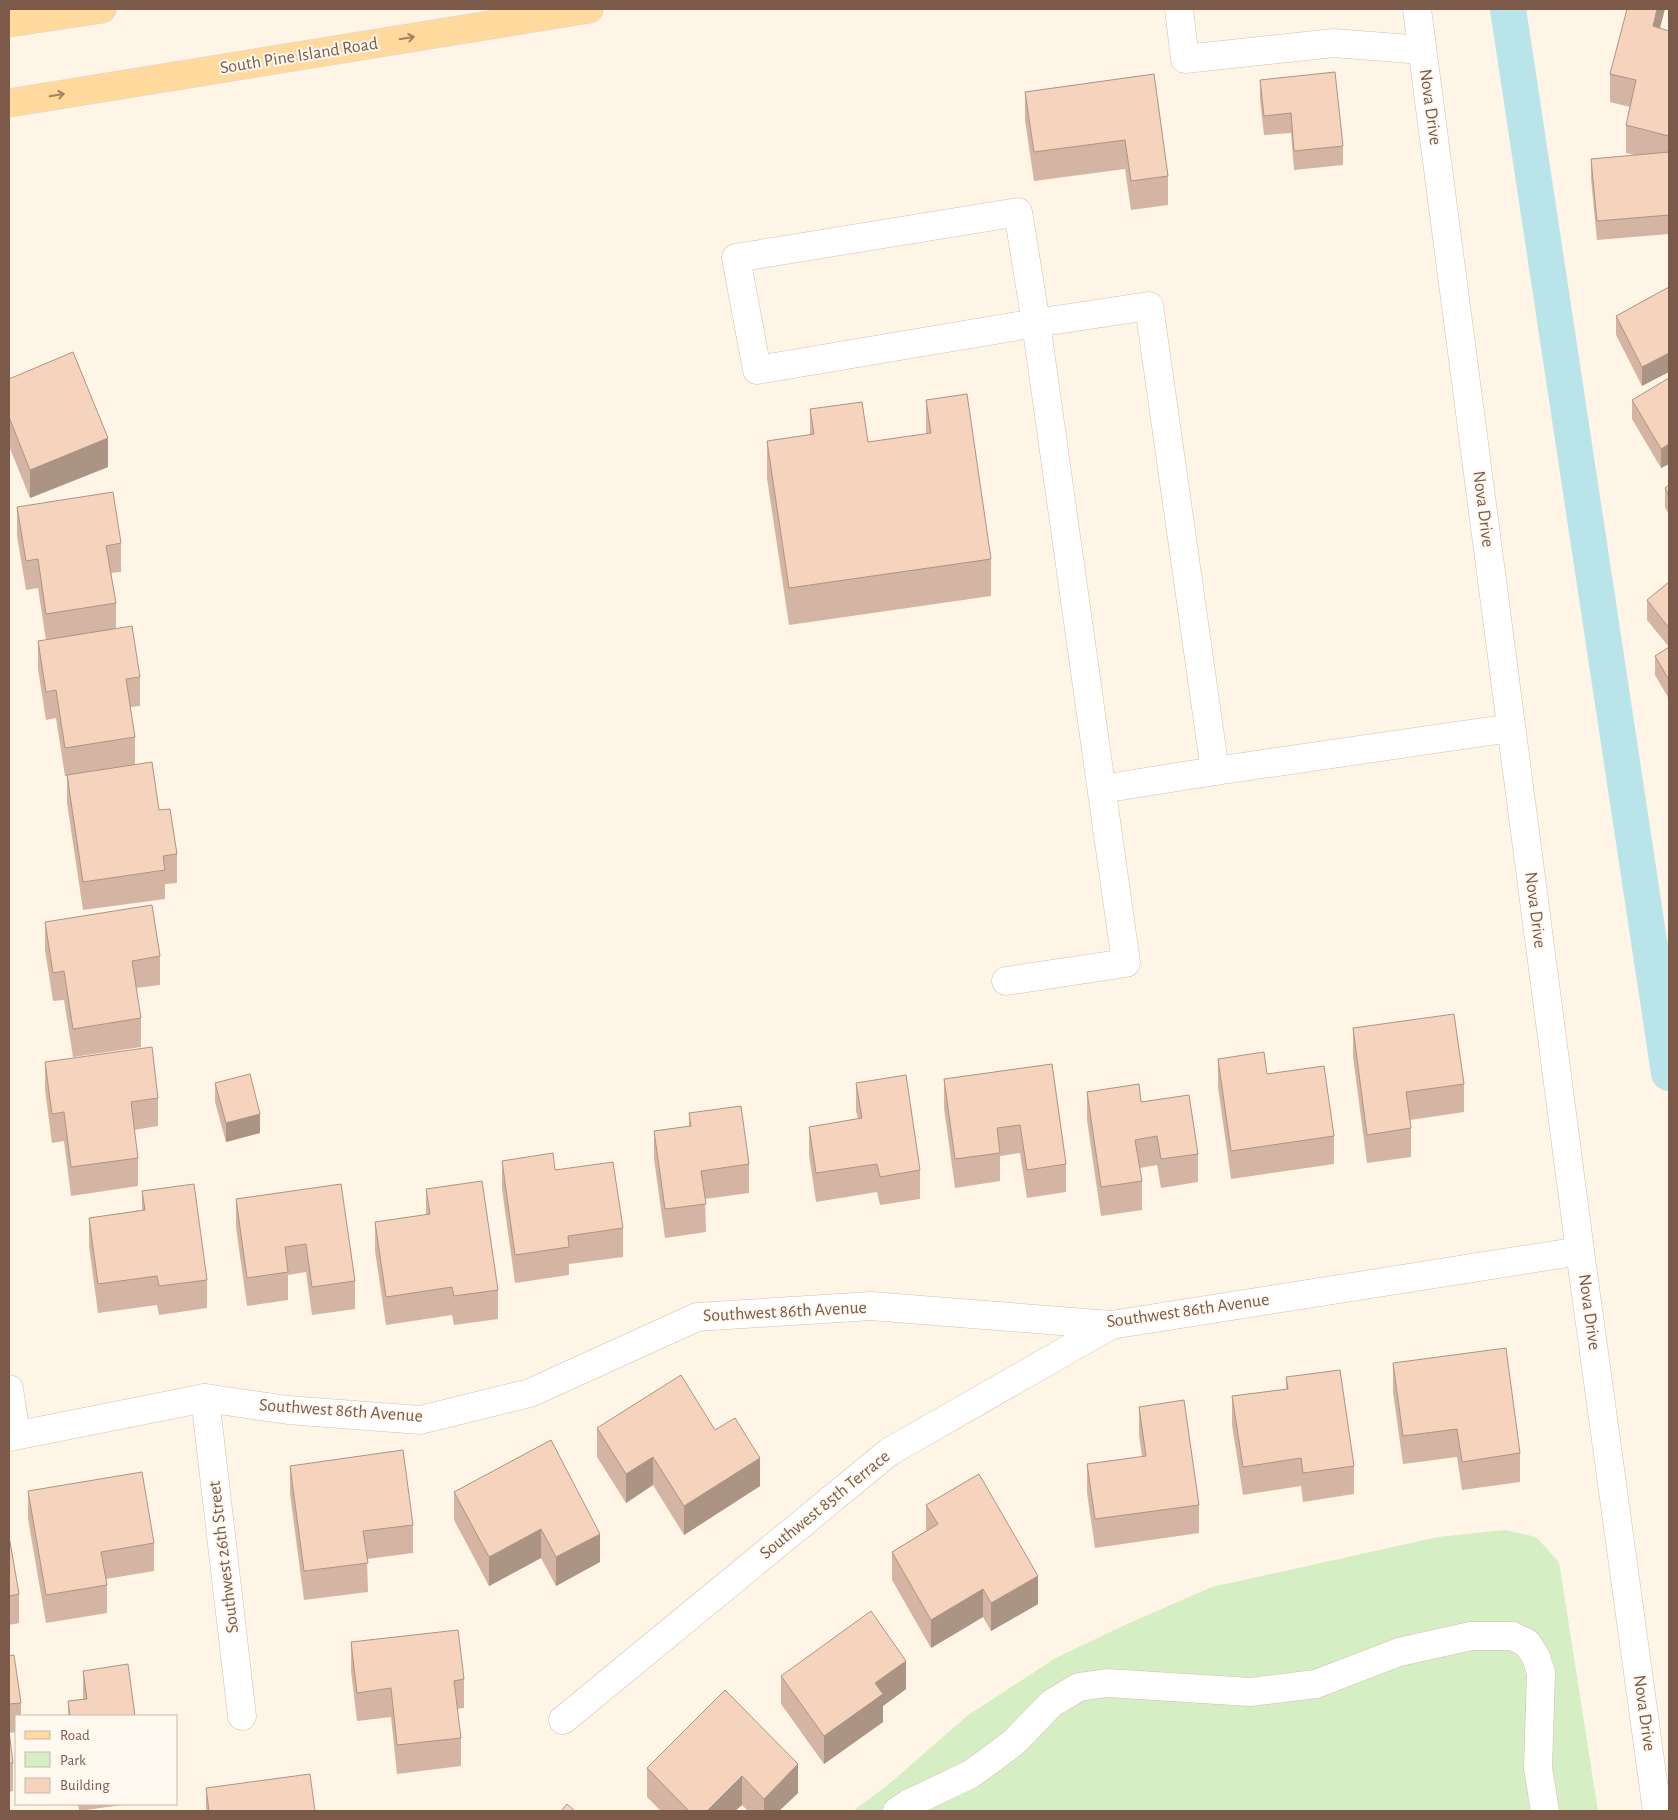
<svg xmlns="http://www.w3.org/2000/svg" width="1678" height="1820" viewBox="0 0 1678 1820" font-family="'Alegreya Sans',sans-serif">
  <style>
    .green { fill: #d5eec4 }
    .lines { fill: none; stroke-linecap: round; stroke-linejoin: round }
    .canal { stroke: #b9e4ea; stroke-width: 36 }
    .minor-casing { stroke: #d4beae; stroke-width: 29 }
    .major-casing { stroke: #ddd4d0; stroke-width: 29 }
    .minor { stroke: #fff; stroke-width: 28 }
    .major { stroke: #ffd99d; stroke-width: 28 }
    .wall { fill: #d4b5a3 }
    .shaded-wall { fill: #ac9484 }
    .building { fill: #f6d3bd; stroke: #ac9484 }
    .oneway { stroke: #a38062 }
    .labels { text-anchor: middle; dominant-baseline: central; stroke-width: 4; stroke-linejoin: round; paint-order: stroke }
    .street-label { font-size: 18px; fill: #7b5a49; stroke: #fff9ef }
  </style>
  <rect width="100%" height="100%" fill="#fef5e7"/>
  <!-- green -->
  <polygon class="green" points="1505,1530 1536,1537 1559,1562 1598,1811 853,1811 889,1784 967,1716 1054,1659 1127,1624 1212,1587 1438,1537"/>
  <g class="lines">
    <!-- canal -->
    <polyline class="canal" points="1508,9 1669,1073"/>
    <!-- minor casing -->
    <g class="minor-casing">
      <g id="minor">
        <polyline points="1179,9 1185,59 1334,43 1422,50"/>
        <polyline points="1417,9 1580,1251 1657,1811"/>
        <polygon points="1018,212 1036,323 757,370 736,258"/>
        <polyline points="1102,789 1215,771"/>
        <polyline points="1006,981 1126,963 1036,323 1149,306 1215,771 1511,728"/>
        <polyline points="9,1389 16,1435"/>
        <polyline points="205,1398 242,1716"/>
        <polyline points="9,1437 205,1398 288,1410 420,1420 530,1393 697,1317 871,1306 1111,1325 1580,1251"/>
        <polyline points="563,1720 889,1452 1111,1325"/>
        <polyline points="897,1811 908,1804 971,1774 1013,1743 1052,1703 1079,1687 1107,1683 1250,1692 1316,1684 1399,1652 1471,1636 1512,1636 1527,1643 1536,1657 1541,1673 1538,1768 1545,1811"/>
      </g>
    </g>
    <!-- major casing -->
    <g class="major-casing">
      <g id="major">
        <polyline points="9,23 102,9"/>
        <polyline points="9,103 589,9"/>
      </g>
    </g>
    <!-- minor -->
    <use href="#minor" class="minor"/>
    <!-- major -->
    <use href="#major" class="major"/>
  </g>
  <!-- wall -->
  <g class="wall">
    <polygon points="1660,28 1669,31 1669,234 1597,240 1591,179 1591,159 1635,155 1626,153 1626,125 1630,107 1610,102 1610,74"/>
    <polygon points="1154,74 1168,176 1168,205 1131,210 1125,169 1034,181 1025,120 1025,92"/>
    <polygon points="1260,80 1343,146 1343,165 1294,170 1291,133 1264,135 1260,99"/>
    <polygon points="1669,287 1642,386 1616,335 1616,316"/>
    <polygon points="1669,378 1669,464 1661,468 1632,419 1632,400"/>
    <polygon points="9,379 108,467 30,498 9,446"/>
    <polygon points="926,400 991,559 991,596 789,625 767,478 767,441 810,435 810,409 868,442 926,434"/>
    <polygon points="1669,485 1669,515 1665,507 1665,488"/>
    <polygon points="17,507 121,543 121,572 111,573 116,603 116,629 140,677 140,706 130,707 135,737 135,765 159,810 177,854 177,883 165,884 165,899 83,910 67,803 67,776 65,776 56,718 46,720 38,669 38,641 46,640 38,588 26,590 17,536"/>
    <polygon points="1669,582 1669,647 1647,620 1647,600"/>
    <polygon points="1669,647 1669,699 1655,675 1655,656"/>
    <polygon points="1669,732 1669,754 1668,752 1668,733"/>
    <polygon points="45,922 160,956 160,985 136,988 141,1018 141,1047 73,1057 64,1000 53,1001 45,950"/>
    <polygon points="1353,1028 1464,1084 1464,1112 1410,1120 1411,1128 1411,1157 1367,1163 1353,1057"/>
    <polygon points="1218,1059 1267,1074 1334,1136 1334,1164 1231,1179 1218,1087"/>
    <polygon points="45,1062 158,1098 158,1126 134,1130 138,1158 138,1186 71,1196 64,1141 52,1143 45,1090"/>
    <polygon points="1052,1064 1066,1164 1066,1192 1027,1198 1020,1153 1000,1156 1000,1181 955,1188 944,1108 944,1079"/>
    <polygon points="215,1083 260,1133 226,1142 215,1102"/>
    <polygon points="856,1083 920,1170 920,1199 880,1205 877,1192 816,1202 809,1155 809,1127 858,1119 856,1111"/>
    <polygon points="1087,1092 1141,1102 1198,1154 1198,1182 1161,1188 1157,1165 1140,1168 1142,1181 1142,1210 1101,1216 1087,1120"/>
    <polygon points="689,1113 749,1164 749,1193 705,1199 706,1232 665,1238 654,1159 654,1131 689,1126"/>
    <polygon points="502,1161 555,1170 623,1228 623,1257 569,1264 569,1275 515,1283 502,1189"/>
    <polygon points="341,1184 355,1281 355,1309 312,1315 306,1272 288,1275 288,1300 247,1306 236,1227 236,1199"/>
    <polygon points="426,1189 498,1290 498,1319 454,1325 452,1315 386,1325 375,1251 375,1222 426,1215"/>
    <polygon points="142,1191 207,1280 207,1308 159,1315 157,1305 98,1313 89,1246 89,1218 142,1210"/>
    <polygon points="1393,1363 1520,1453 1520,1482 1462,1490 1457,1457 1403,1464 1393,1392"/>
    <polygon points="1286,1377 1354,1466 1354,1494 1303,1502 1301,1486 1243,1495 1232,1425 1232,1396 1286,1389"/>
    <polygon points="1139,1407 1199,1505 1199,1533 1095,1548 1087,1493 1087,1464 1142,1457 1139,1435"/>
    <polygon points="597,1428 715,1430 760,1486 684,1535 653,1485 626,1503 597,1457"/>
    <polygon points="551,1440 600,1562 556,1586 541,1558 489,1586 454,1520 454,1492"/>
    <polygon points="290,1466 413,1525 413,1553 367,1559 368,1592 304,1600 290,1494"/>
    <polygon points="28,1491 154,1543 154,1571 106,1579 107,1585 107,1613 46,1623 28,1519"/>
    <polygon points="926,1505 1038,1604 991,1631 983,1617 931,1648 892,1580 892,1552 926,1531"/>
    <polygon points="9,1536 19,1594 19,1623 9,1625"/>
    <polygon points="351,1642 464,1679 464,1708 457,1709 461,1738 461,1766 397,1774 391,1717 357,1721 351,1671"/>
    <polygon points="9,1656 21,1703 21,1716 16,1716 16,1732 9,1733 13,1763 13,1791 9,1792"/>
    <polygon points="83,1671 135,1716 68,1716 68,1701 83,1699"/>
    <polygon points="781,1676 906,1689 883,1706 883,1722 824,1764 781,1704"/>
    <polygon points="725,1690 798,1793 779,1811 748,1811 742,1805 735,1811 661,1811 647,1797 647,1768"/>
    <polygon points="206,1788 315,1811 206,1811"/>
    <polygon points="78,1804 129,1804 79,1811"/>
  </g>
  <!-- shaded-wall -->
  <g class="shaded-wall">
    <polygon points="1657,9 1665,9 1653,55 1653,26"/>
    <polygon points="1669,353 1669,372 1642,386 1642,367"/>
    <polygon points="108,438 108,467 30,498 30,470"/>
    <polygon points="1669,444 1669,464 1661,468 1661,449"/>
    <polygon points="260,1114 260,1133 226,1142 226,1123"/>
    <polygon points="653,1457 653,1485 626,1503 626,1474"/>
    <polygon points="760,1458 760,1486 684,1535 684,1506"/>
    <polygon points="541,1529 541,1558 489,1586 489,1557"/>
    <polygon points="600,1534 600,1562 556,1586 556,1557"/>
    <polygon points="1038,1576 1038,1604 991,1631 991,1603"/>
    <polygon points="983,1589 983,1617 931,1648 931,1620"/>
    <polygon points="906,1661 906,1689 883,1706 883,1722 824,1764 824,1736 875,1683"/>
    <polygon points="798,1764 798,1793 779,1811 764,1811 764,1799"/>
    <polygon points="742,1776 742,1805 735,1811 707,1811"/>
  </g>
  <!-- building -->
  <g class="building">
    <polygon points="1627,9 1657,9 1653,26 1669,31 1669,136 1626,125 1636,80 1610,74"/>
    <polygon points="1335,72 1343,146 1294,151 1291,113 1264,116 1260,80"/>
    <polygon points="1154,74 1168,176 1131,181 1125,140 1034,152 1025,92"/>
    <polygon points="1669,152 1669,215 1597,221 1591,159"/>
    <polygon points="1669,287 1669,353 1642,367 1616,316"/>
    <polygon points="73,352 108,438 30,470 9,417 9,379"/>
    <polygon points="1669,378 1669,444 1661,449 1632,400"/>
    <polygon points="967,394 991,559 789,588 767,441 814,434 810,409 862,402 868,442 931,433 926,400"/>
    <polygon points="1669,485 1669,496 1665,488"/>
    <polygon points="113,492 121,543 106,546 116,603 46,614 38,559 26,561 17,507"/>
    <polygon points="1669,582 1669,628 1647,600"/>
    <polygon points="132,626 140,677 126,679 135,737 65,748 56,690 46,692 38,641"/>
    <polygon points="1669,647 1669,680 1655,656"/>
    <polygon points="152,762 159,810 170,809 177,854 163,856 165,870 83,882 67,775"/>
    <polygon points="152,905 160,956 132,961 141,1018 73,1029 64,971 53,973 45,922"/>
    <polygon points="1454,1014 1464,1084 1406,1092 1411,1128 1367,1135 1353,1028"/>
    <polygon points="152,1047 158,1098 131,1102 138,1158 71,1167 64,1112 52,1114 45,1062"/>
    <polygon points="1264,1052 1267,1074 1324,1066 1334,1136 1231,1151 1218,1059"/>
    <polygon points="1052,1064 1066,1164 1027,1170 1020,1125 997,1128 1000,1153 955,1159 944,1079"/>
    <polygon points="250,1074 260,1114 226,1123 215,1083"/>
    <polygon points="906,1075 920,1170 880,1177 877,1164 816,1173 809,1127 862,1118 856,1083"/>
    <polygon points="1139,1084 1141,1102 1189,1095 1198,1154 1161,1159 1157,1136 1135,1140 1142,1181 1101,1187 1087,1092"/>
    <polygon points="741,1106 749,1164 701,1171 706,1204 665,1209 654,1131 691,1126 689,1113"/>
    <polygon points="553,1153 555,1170 613,1162 623,1228 568,1236 569,1247 515,1255 502,1161"/>
    <polygon points="482,1181 498,1290 454,1296 452,1287 386,1297 375,1222 430,1214 426,1189"/>
    <polygon points="194,1184 207,1280 159,1286 157,1276 98,1284 89,1218 145,1210 142,1191"/>
    <polygon points="341,1184 355,1281 312,1287 306,1244 285,1247 288,1272 247,1278 236,1199"/>
    <polygon points="1506,1348 1520,1453 1462,1462 1457,1429 1403,1436 1393,1363"/>
    <polygon points="1340,1370 1354,1466 1303,1473 1301,1458 1243,1467 1232,1396 1288,1389 1286,1377"/>
    <polygon points="681,1375 715,1430 735,1418 760,1458 684,1506 653,1457 626,1474 597,1428"/>
    <polygon points="1184,1400 1199,1505 1095,1519 1087,1464 1146,1456 1139,1407"/>
    <polygon points="551,1440 600,1534 556,1557 541,1529 489,1557 454,1492"/>
    <polygon points="403,1450 413,1525 363,1531 368,1563 304,1571 290,1466"/>
    <polygon points="142,1472 154,1543 101,1552 107,1585 46,1595 28,1491"/>
    <polygon points="979,1474 1038,1576 991,1603 983,1589 931,1620 892,1552 938,1524 926,1505"/>
    <polygon points="9,1536 19,1594 9,1596"/>
    <polygon points="871,1611 906,1661 875,1683 883,1694 824,1736 781,1676"/>
    <polygon points="458,1630 464,1679 454,1681 461,1738 397,1745 391,1688 357,1693 351,1642"/>
    <polygon points="14,1655 21,1703 9,1704 9,1656"/>
    <polygon points="128,1664 135,1716 70,1716 68,1701 87,1699 83,1671"/>
    <polygon points="725,1690 798,1764 764,1799 742,1776 707,1811 689,1811 647,1768"/>
    <polygon points="9,1731 13,1763 9,1763"/>
    <polygon points="310,1774 315,1811 209,1811 206,1788"/>
    <polygon points="567,1804 575,1811 561,1811"/>
  </g>
  <!-- one-way arrows -->
  <defs><path id="oneway-shaft" d="M-6 0H5M1.5-3L5.5 0L1.5 3" fill="none" stroke-width="1.6" stroke-linecap="round" stroke-linejoin="round" transform="scale(1.25)"/></defs>
  <g class="oneway">
    <use href="#oneway-shaft" transform="translate(407 38) rotate(-9)"/>
    <use href="#oneway-shaft" transform="translate(57 95) rotate(-9)"/>
  </g>
  <g class="labels">
    <!-- street labels -->
    <g class="street-label">
      <text transform="translate(299 56) rotate(-9)">South Pine Island Road</text>
      <text transform="translate(1430 107) rotate(82)">Nova Drive</text>
      <text transform="translate(1483 509) rotate(83)">Nova Drive</text>
      <text transform="translate(1535 910) rotate(83)">Nova Drive</text>
      <text transform="translate(1188 1311) rotate(-8)">Southwest 86th Avenue</text>
      <text transform="translate(785 1312) rotate(-3)">Southwest 86th Avenue</text>
      <text transform="translate(1589 1312) rotate(82)">Nova Drive</text>
      <text transform="translate(341 1411) rotate(4)">Southwest 86th Avenue</text>
      <text transform="translate(825 1505) rotate(-39)">Southwest 85th Terrace</text>
      <text transform="translate(224 1557) rotate(-97)">Southwest 26th Street</text>
      <text transform="translate(1644 1713) rotate(82)">Nova Drive</text>
    </g>
  </g>
  <!-- border -->
  <rect width="1678" height="1820" fill="none" stroke="#7b5a49" stroke-width="20"/>
  <!-- legend -->
  <rect x="15" y="1715" width="162" height="90" fill="#fff9ef" stroke="#cab9ad"/>
  <rect x="25" y="1731" width="25" height="8" fill="#ffd99d" stroke="#cab9ad"/>
  <text x="60" y="1740" font-size="15" fill="#7b5a49">Road</text>
  <rect x="25" y="1752" width="25" height="15" fill="#d5eec4" stroke="#cab9ad"/>
  <text x="60" y="1765" font-size="15" fill="#7b5a49">Park</text>
  <rect x="25" y="1778" width="25" height="15" fill="#f6d3bd" stroke="#cab9ad"/>
  <text x="60" y="1790" font-size="15" fill="#7b5a49">Building</text>
</svg>
